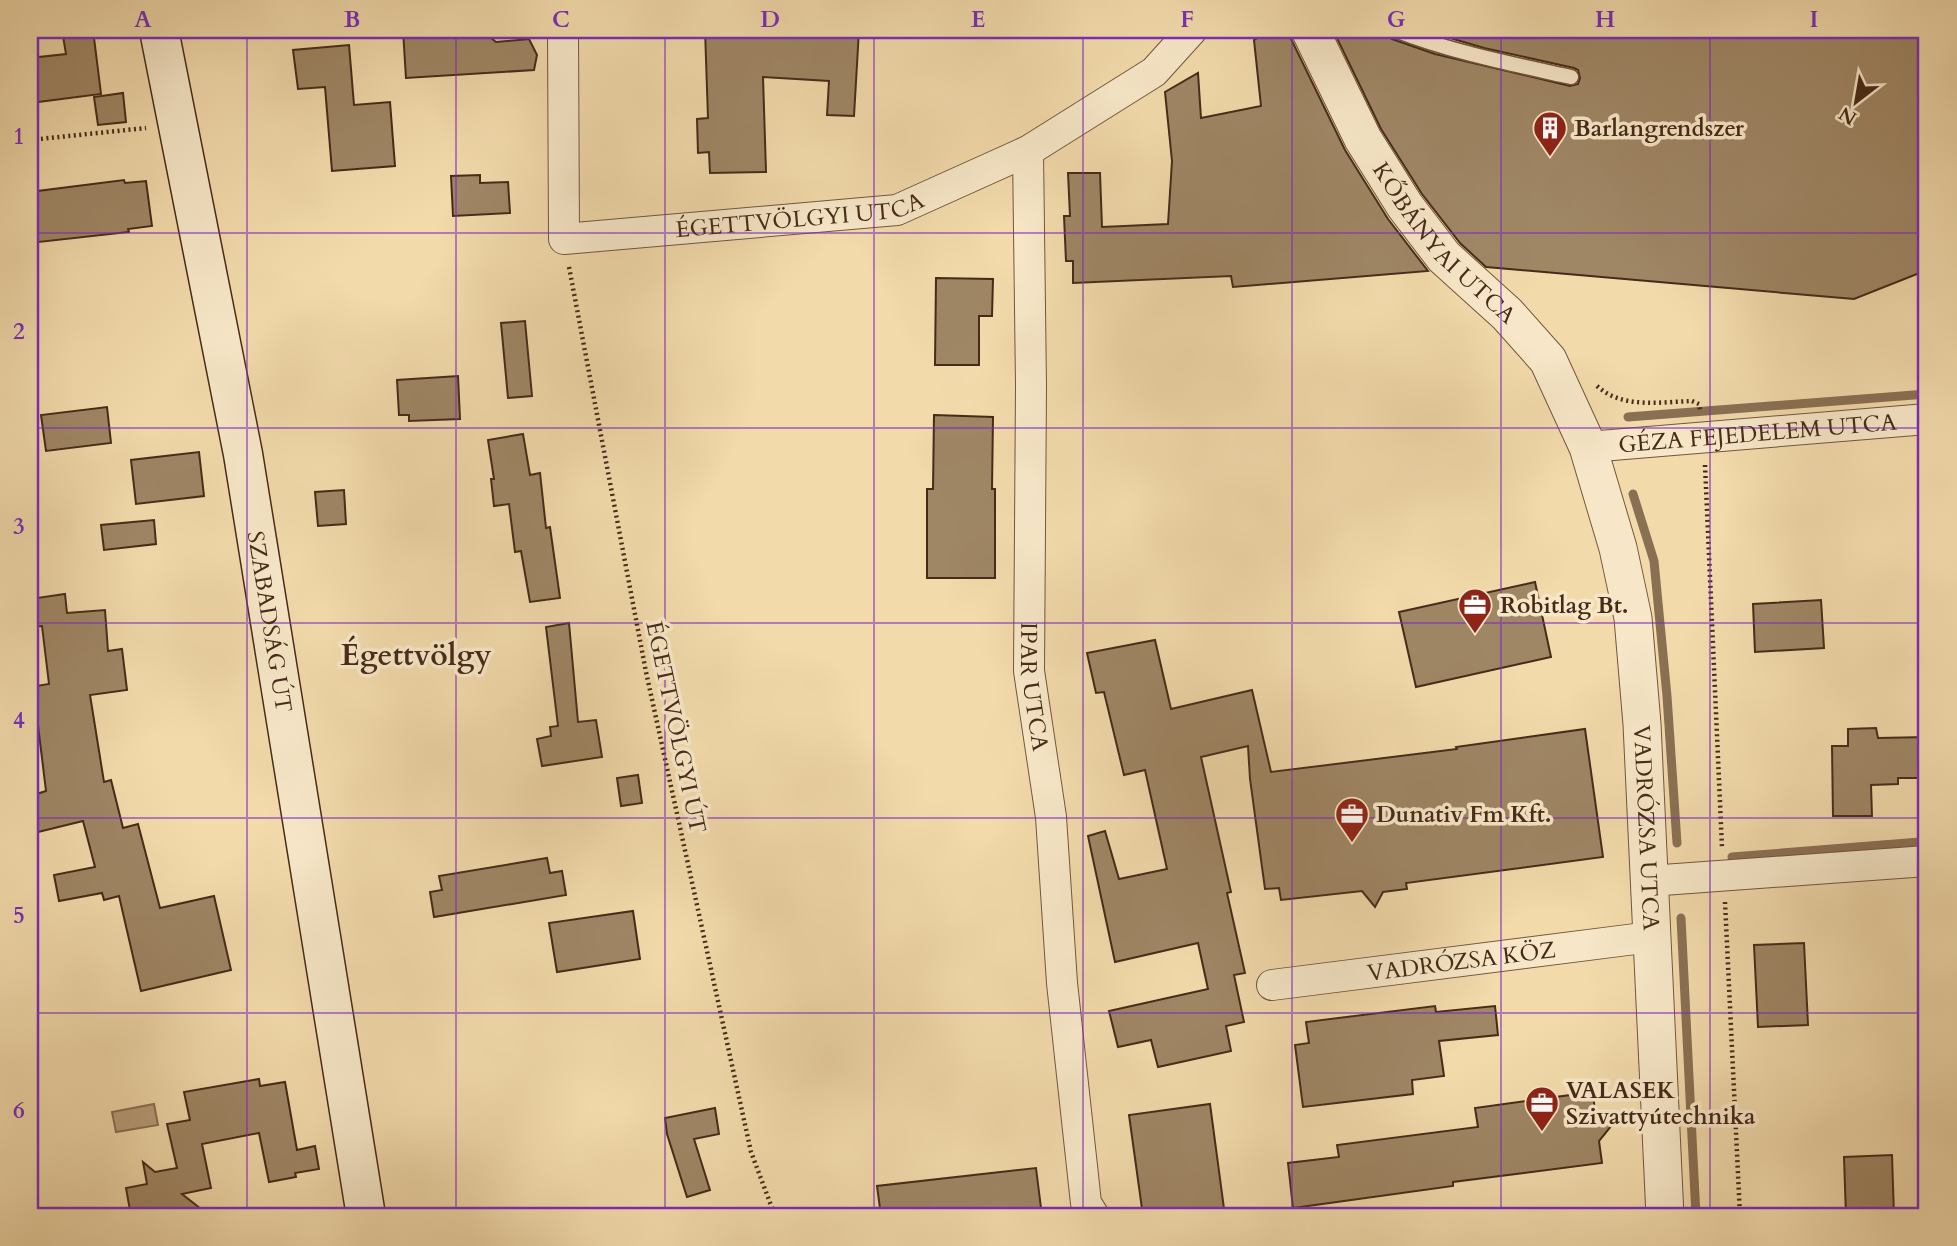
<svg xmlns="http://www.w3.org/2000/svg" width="1957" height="1246" viewBox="0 0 1957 1246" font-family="Cardo,serif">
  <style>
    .water { fill: #b89e79; stroke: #8a7053; stroke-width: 2 }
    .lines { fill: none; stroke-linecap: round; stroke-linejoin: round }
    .stream { stroke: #8a7053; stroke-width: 9 }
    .building { fill: #9f8665; stroke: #462b19; stroke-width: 2 }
    .service-casing { stroke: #71573e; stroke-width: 17 }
    .minor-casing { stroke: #71573e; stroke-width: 32 }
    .tertiary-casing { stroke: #71573e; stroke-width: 39 }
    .secondary-casing { stroke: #462b19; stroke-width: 41 }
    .path { stroke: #462b19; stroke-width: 4.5; stroke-dasharray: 2 3.5; stroke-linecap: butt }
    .service { stroke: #f7e7c8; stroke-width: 14 }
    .minor { stroke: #f7e7c8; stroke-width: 30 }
    .tertiary { stroke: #f7e7c8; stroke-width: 37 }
    .secondary { stroke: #f7e7c8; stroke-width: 38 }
    .grid { fill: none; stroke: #7b2cbf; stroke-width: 2; stroke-opacity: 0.55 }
    .labels { text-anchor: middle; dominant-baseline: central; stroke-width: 7; stroke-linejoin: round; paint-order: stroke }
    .poi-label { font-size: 23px; font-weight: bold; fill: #462b19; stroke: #f7e7c8; text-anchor: start }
    .street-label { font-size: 23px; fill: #462b19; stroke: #f7e7c8 }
    .district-label { font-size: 30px; font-weight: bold; fill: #462b19; stroke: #f7e7c8 }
    .neatline { fill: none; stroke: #7b2cbf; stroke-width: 2.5 }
    .grid-label { font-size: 23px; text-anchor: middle; font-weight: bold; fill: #7b2cbf }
  </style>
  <rect width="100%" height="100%" fill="#f2daab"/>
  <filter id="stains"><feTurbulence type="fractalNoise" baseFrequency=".00286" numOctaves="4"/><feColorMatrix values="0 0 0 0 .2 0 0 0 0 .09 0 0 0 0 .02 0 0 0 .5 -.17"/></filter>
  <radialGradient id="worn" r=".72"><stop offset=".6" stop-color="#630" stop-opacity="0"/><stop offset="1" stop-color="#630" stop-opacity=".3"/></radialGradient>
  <!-- water -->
  <polygon class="water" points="154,1104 158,1125 116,1132 112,1112"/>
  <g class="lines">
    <!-- stream -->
    <g class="stream">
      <polyline points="1628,417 1927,394"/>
      <polyline points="1633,494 1654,561 1667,696 1677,843"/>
      <polyline points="1732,857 1920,842"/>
      <polyline points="1681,918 1696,1216"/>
    </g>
  </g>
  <!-- building -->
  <g class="building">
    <polygon points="62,30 93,30 101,94 30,103 30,58 66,54"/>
    <polygon points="403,30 481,30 496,42 529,39 537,55 534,70 406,78"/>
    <polygon points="705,30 859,30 854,116 827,115 829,81 763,77 766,172 710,173 709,152 698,153 697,119 708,118"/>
    <polygon points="1272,30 1289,30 1291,39 1345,150 1388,219 1428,271 1233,287 1231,276 1073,283 1073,261 1066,261 1064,216 1070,216 1068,173 1100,173 1102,227 1168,224 1172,161 1165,92 1198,73 1201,118 1261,106 1254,40"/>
    <polygon points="1333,30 1386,30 1387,36 1392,39 1435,54 1570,86 1578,84 1580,78 1578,70 1574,68 1484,48 1423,30 1927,30 1927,270 1854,299 1486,267 1460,243 1422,194 1381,129"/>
    <polygon points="349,45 354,105 390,102 395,166 332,171 325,87 298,89 293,50"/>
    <polygon points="123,93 126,122 98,125 94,97"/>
    <polygon points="480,175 480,183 508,182 510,213 453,216 451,176"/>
    <polygon points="124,180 125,183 146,181 152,226 128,229 129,232 30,243 30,192"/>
    <polygon points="936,278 993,279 992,316 979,316 979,365 935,365"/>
    <polygon points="525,321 532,396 508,398 501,323"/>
    <polygon points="458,376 460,419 409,421 409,415 399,415 397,380"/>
    <polygon points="107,407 111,443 46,451 41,415"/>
    <polygon points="934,415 993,417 992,489 995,489 995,578 927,578 927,489 933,489"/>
    <polygon points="523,434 530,475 540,473 546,528 550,527 560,598 530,602 521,551 515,552 509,504 494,506 491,479 494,479 488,440"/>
    <polygon points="199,452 204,496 136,504 131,460"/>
    <polygon points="344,490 346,524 318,526 315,492"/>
    <polygon points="154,520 156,544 104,550 101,525"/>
    <polygon points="1535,582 1551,657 1416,687 1399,612"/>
    <polygon points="65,594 67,613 105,610 108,651 122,649 127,690 90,695 104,782 111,780 123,828 138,824 160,908 214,896 231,970 141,991 119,896 104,900 102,893 59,901 54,875 95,867 83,821 30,834 30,796 46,791 36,709 30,709 30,687 49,684 42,626 30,627 30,599"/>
    <polygon points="1821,600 1824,648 1755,652 1753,604"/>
    <polygon points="569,623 578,722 596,720 602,757 542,766 537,739 551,736 550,727 558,726 546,627"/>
    <polygon points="1155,640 1171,709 1252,690 1271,772 1457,749 1456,747 1585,729 1603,857 1406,883 1407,889 1383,892 1375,907 1362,891 1281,900 1279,888 1265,889 1250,779 1248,746 1201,757 1231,892 1227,893 1245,973 1234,975 1244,1022 1226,1026 1231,1051 1158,1067 1151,1040 1118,1047 1109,1011 1208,989 1198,943 1115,962 1088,836 1105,831 1119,879 1167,869 1145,770 1124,775 1104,692 1096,693 1087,653"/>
    <polygon points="1876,728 1878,738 1927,737 1927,778 1898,778 1898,784 1871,785 1872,816 1833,816 1832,746 1848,746 1848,729"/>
    <polygon points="638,775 642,803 621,806 617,778"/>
    <polygon points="547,858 550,873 562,871 566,895 434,917 430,892 442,890 439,876"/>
    <polygon points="633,911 640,959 557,972 549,923"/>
    <polygon points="1804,943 1808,1025 1758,1027 1754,945"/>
    <polygon points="1435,1006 1436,1012 1495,1006 1498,1035 1439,1041 1444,1076 1412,1080 1413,1094 1303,1107 1295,1045 1309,1043 1306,1022"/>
    <polygon points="259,1079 260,1086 285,1082 297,1150 315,1146 319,1169 295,1173 296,1177 269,1182 259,1133 202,1144 211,1188 182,1194 210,1216 131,1216 126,1188 147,1184 143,1162 155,1172 177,1168 167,1124 190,1120 184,1092"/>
    <polygon points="1593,1092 1595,1113 1612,1125 1599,1141 1602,1163 1453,1182 1453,1186 1293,1208 1288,1163 1339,1157 1337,1145 1478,1127 1475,1108"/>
    <polygon points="1210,1104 1225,1216 1143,1216 1129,1115"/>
    <polygon points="715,1108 719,1134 694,1139 710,1190 687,1197 667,1134 665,1118"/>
    <polygon points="1892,1155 1894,1216 1846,1216 1844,1157"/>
    <polygon points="1036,1168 1042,1216 881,1216 877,1186"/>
  </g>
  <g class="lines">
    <!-- service casing -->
    <g class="service-casing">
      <path id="service" d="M1395,30c56,22 117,34 176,47"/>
    </g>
    <!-- minor casing -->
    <g class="minor-casing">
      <g id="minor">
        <path id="s1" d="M563,30l1,209 333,-29 131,-59 126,-79 38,-42"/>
        <path id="s2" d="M1028,151l3,235 -2,285 22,146 11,166 24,220 8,13"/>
        <path id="s3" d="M1588,447l339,-28"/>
        <polyline points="1649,881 1927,861"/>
        <path id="s4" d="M1272,985l379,-48"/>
      </g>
    </g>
    <!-- tertiary casing -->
    <g class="tertiary-casing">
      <g id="tertiary">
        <path id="s5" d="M1310,30l53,109 42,67 39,51 63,57 41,46 40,87 30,101 15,70 9,106 23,492"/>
      </g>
    </g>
    <!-- secondary casing -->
    <g class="secondary-casing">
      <g id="secondary">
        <path id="s6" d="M159,30l84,424 123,762"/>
      </g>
    </g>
    <!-- path -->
    <g class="path">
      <polyline points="30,140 146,128"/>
      <polyline points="569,267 646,672 751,1152 775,1216"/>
      <path d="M1597,386c25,23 63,16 95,15l7,3 1,7"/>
      <polyline points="1705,465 1722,848"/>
      <polyline points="1725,902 1740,1216"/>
    </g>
    <!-- service -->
    <use href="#service" class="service"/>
    <!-- minor -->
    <use href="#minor" class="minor"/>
    <!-- tertiary -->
    <use href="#tertiary" class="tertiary"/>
    <!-- secondary -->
    <use href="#secondary" class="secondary"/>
  </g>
  <!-- grid -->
  <path class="grid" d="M247,30v1186M456,30v1186M665,30v1186M874,30v1186M1083,30v1186M1292,30v1186M1501,30v1186M1710,30v1186M30,233h1897M30,428h1897M30,623h1897M30,818h1897M30,1013h1897"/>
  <!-- icons -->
  <defs>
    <g id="building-pin" transform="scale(1.75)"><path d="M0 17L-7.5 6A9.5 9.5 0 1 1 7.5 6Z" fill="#8f2418" stroke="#f7e7c8"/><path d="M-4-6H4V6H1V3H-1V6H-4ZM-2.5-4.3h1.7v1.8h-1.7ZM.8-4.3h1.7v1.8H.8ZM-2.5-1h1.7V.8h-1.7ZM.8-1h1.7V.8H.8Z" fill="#fff"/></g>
    <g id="office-pin" transform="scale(1.75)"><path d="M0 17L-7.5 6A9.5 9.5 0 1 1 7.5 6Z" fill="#8f2418" stroke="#f7e7c8"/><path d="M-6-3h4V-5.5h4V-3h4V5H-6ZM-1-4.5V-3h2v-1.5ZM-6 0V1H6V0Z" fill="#fff"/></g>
  </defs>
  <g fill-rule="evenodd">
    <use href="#building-pin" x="1550" y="128"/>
    <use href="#office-pin" x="1475" y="605"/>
    <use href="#office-pin" x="1352" y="814"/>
    <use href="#office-pin" x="1542" y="1103"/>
  </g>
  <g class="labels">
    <!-- poi labels -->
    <g class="poi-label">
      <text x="1574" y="128">Barlangrendszer</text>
      <text x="1500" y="605">Robitlag Bt.</text>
      <text x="1376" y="814">Dunativ Fm Kft.</text>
      <text x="1566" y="1090">VALASEK<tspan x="1566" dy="26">Szivattyútechnika</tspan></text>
    </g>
    <!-- street labels -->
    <g class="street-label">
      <text stroke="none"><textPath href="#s1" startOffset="446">ÉGETTVÖLGYI UTCA</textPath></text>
      <text stroke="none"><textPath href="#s5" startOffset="254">KŐBÁNYAI UTCA</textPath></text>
      <text stroke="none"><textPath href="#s3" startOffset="170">GÉZA FEJEDELEM UTCA</textPath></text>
      <text stroke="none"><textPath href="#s6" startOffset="602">SZABADSÁG ÚT</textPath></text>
      <text stroke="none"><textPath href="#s2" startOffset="536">IPAR UTCA</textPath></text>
      <text transform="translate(676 727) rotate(78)">ÉGETTVÖLGYI ÚT</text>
      <text stroke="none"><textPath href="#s5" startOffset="894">VADRÓZSA UTCA</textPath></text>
      <text stroke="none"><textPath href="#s4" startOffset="191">VADRÓZSA KÖZ</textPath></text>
    </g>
    <!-- district labels -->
    <g class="district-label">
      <text x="416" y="655">Égettvölgy</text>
    </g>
  </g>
  <!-- margin -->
  <rect width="1957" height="1246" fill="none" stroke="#f2daab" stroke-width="77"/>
  <!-- north arrow -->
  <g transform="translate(1856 102) rotate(211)" stroke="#f7e7c8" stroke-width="5" paint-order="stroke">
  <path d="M0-5L12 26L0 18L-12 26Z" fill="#462b19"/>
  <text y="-10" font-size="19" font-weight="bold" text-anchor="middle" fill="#462b19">N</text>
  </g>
  <rect x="38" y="38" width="1880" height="1170" class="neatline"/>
  <g class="grid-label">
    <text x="143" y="27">A</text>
    <text x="352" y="27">B</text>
    <text x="561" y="27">C</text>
    <text x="770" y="27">D</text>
    <text x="978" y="27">E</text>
    <text x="1187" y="27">F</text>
    <text x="1396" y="27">G</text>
    <text x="1605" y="27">H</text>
    <text x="1814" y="27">I</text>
    <text x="19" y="144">1</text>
    <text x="19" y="339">2</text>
    <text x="19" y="534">3</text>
    <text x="19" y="728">4</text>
    <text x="19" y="923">5</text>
    <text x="19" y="1118">6</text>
  </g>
  <rect width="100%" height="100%" filter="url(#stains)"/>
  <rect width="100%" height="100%" fill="url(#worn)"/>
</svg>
